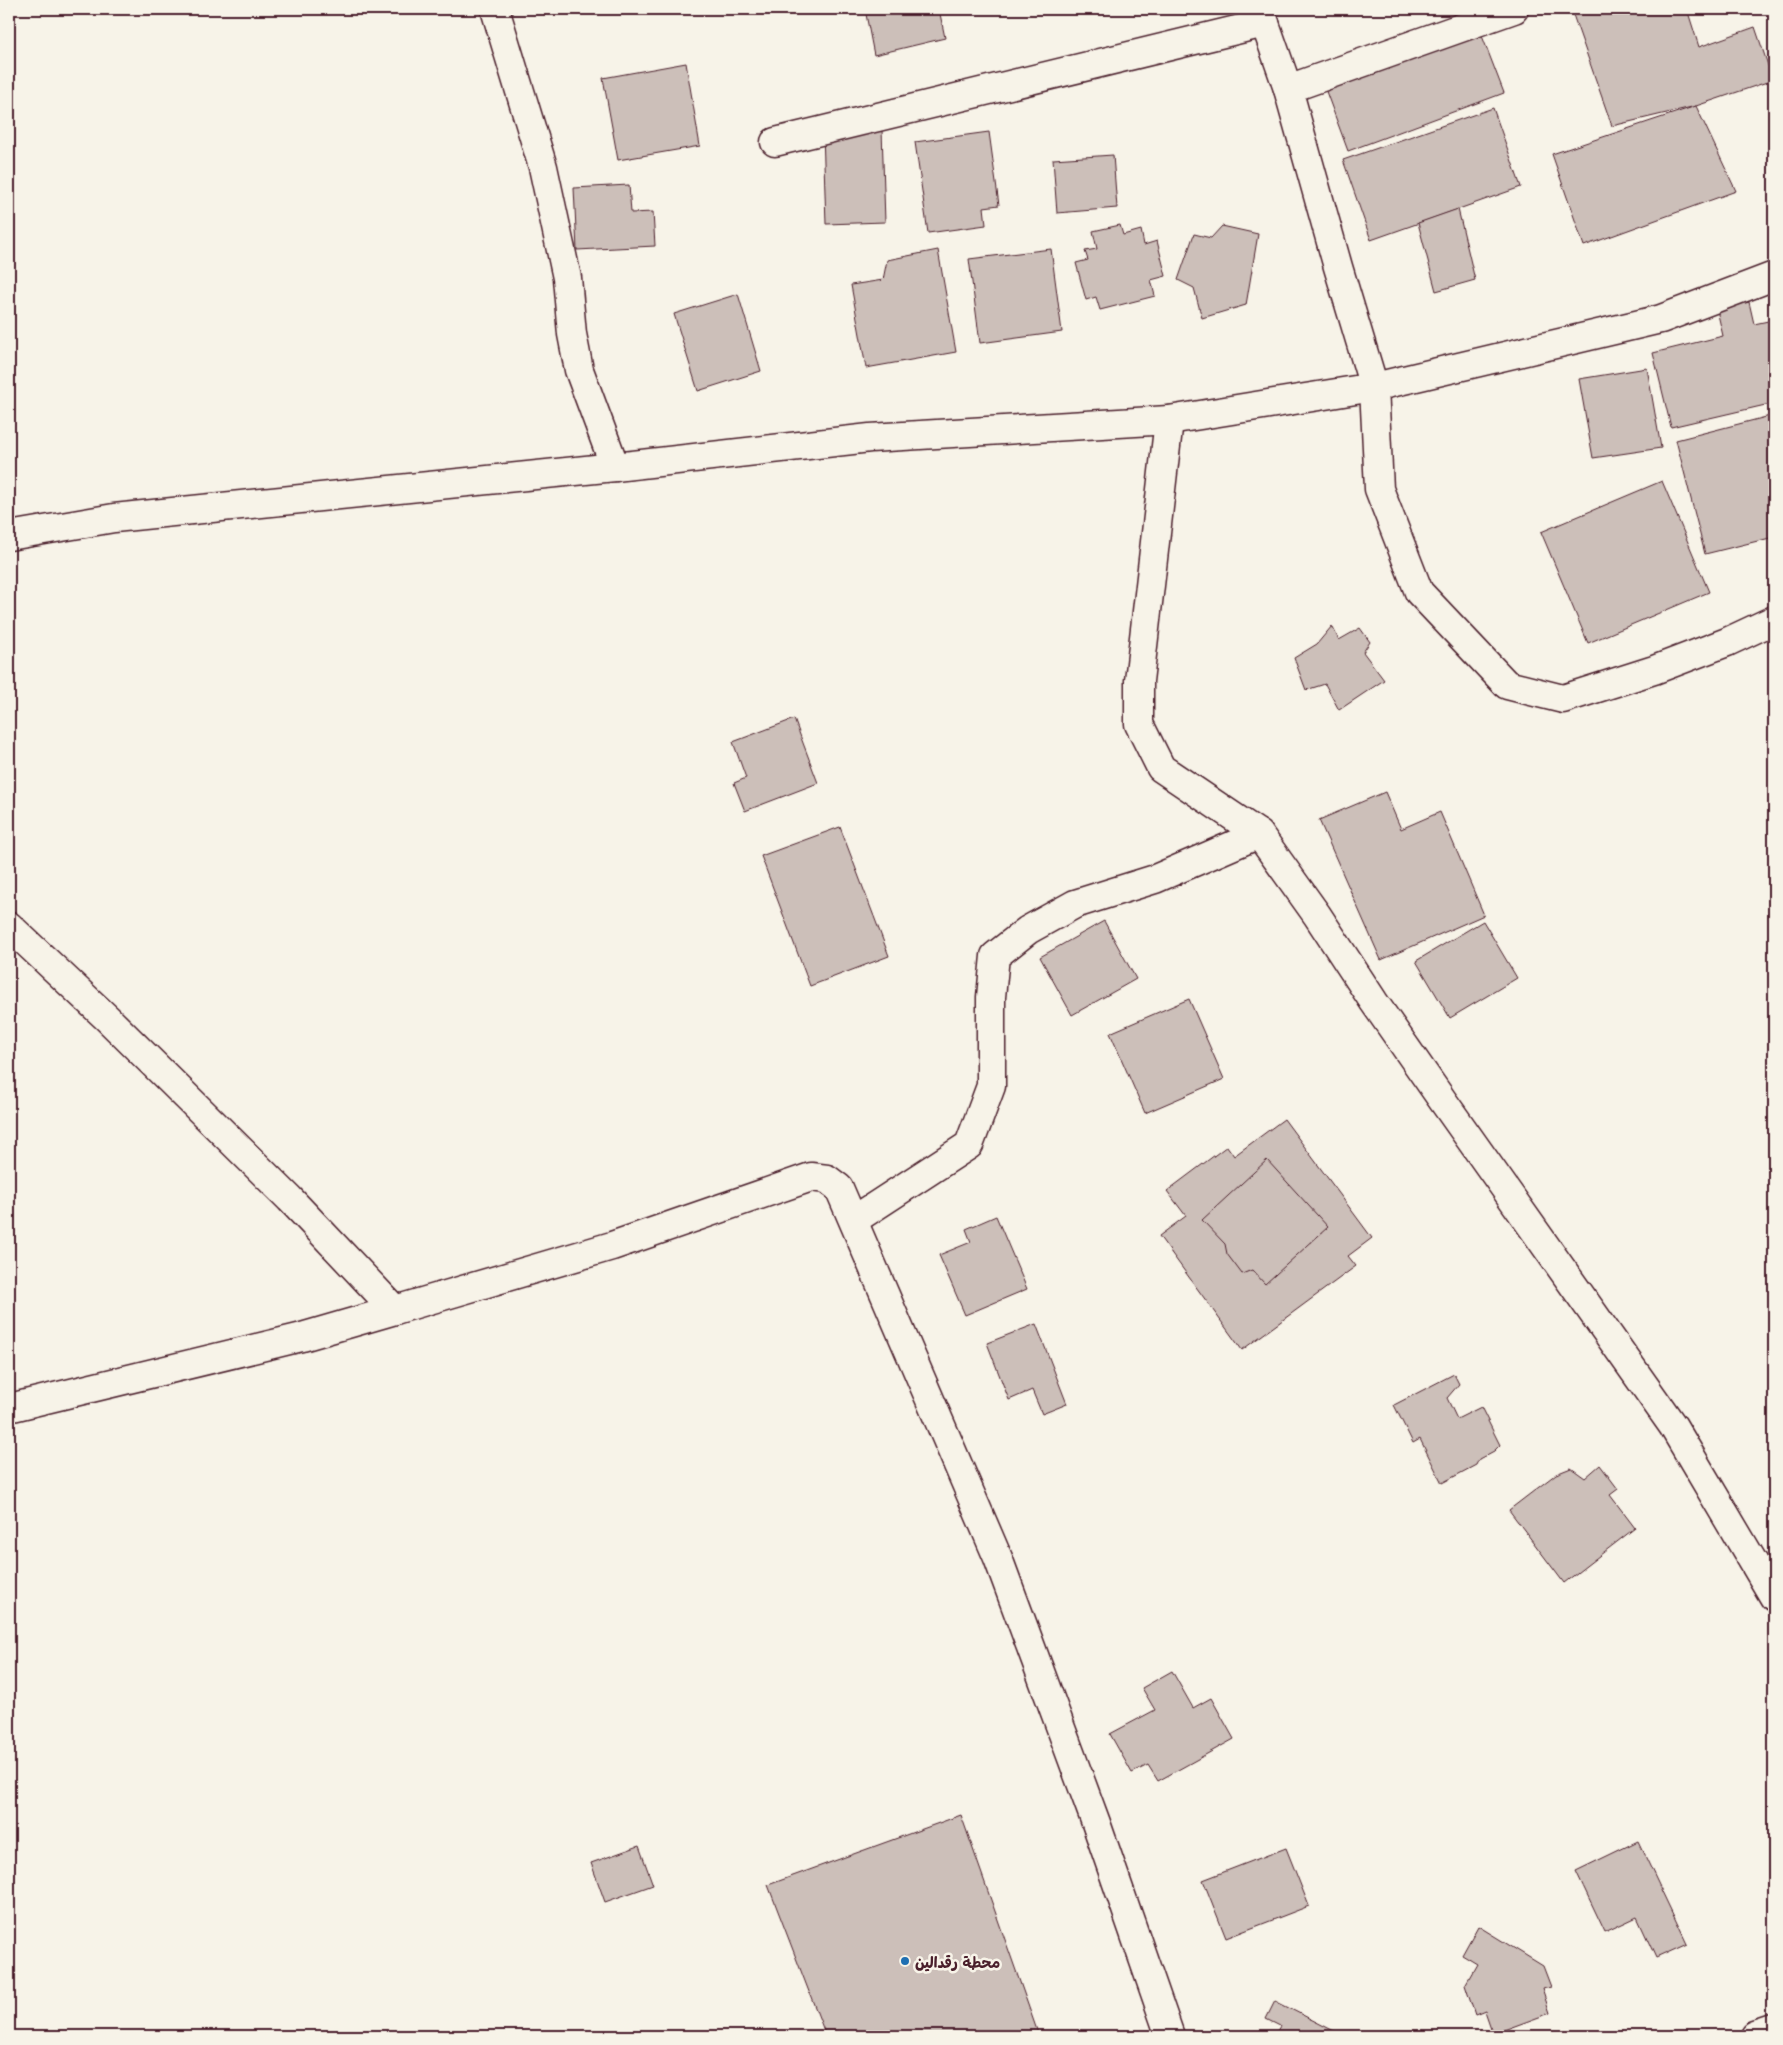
<svg xmlns="http://www.w3.org/2000/svg" width="1783" height="2045" viewBox="0 0 1783 2045" font-family="'Playpen Sans','Playpen Sans Arabic',sans-serif">
  <style>
    .building { fill: #ccbfb9; stroke: #4a1f2b }
    .lines { fill: none; stroke-linecap: round; stroke-linejoin: round }
    .street-casing { stroke: #4a1f2b; stroke-width: 31 }
    .secondary-casing { stroke: #4a1f2b; stroke-width: 31 }
    .street { stroke: #f7f3e8; stroke-width: 28 }
    .secondary { stroke: #f7f3e8; stroke-width: 28 }
    .poi-dot { fill: #1f6fb2; stroke: #f7f3e8; stroke-width: 2 }
    .labels { text-anchor: middle; dominant-baseline: central; stroke-width: 5; stroke-linejoin: round; paint-order: stroke }
    .poi-label { font-size: 15px; font-weight: bold; fill: #4a1f2b; stroke: #f7f3e8; text-anchor: start }
  </style>
  <rect width="100%" height="100%" fill="#f7f3e8"/>
  <filter id="ink" filterUnits="userSpaceOnUse"><feTurbulence type="fractalNoise" baseFrequency=".02" numOctaves="2"/><feDisplacementMap in="SourceGraphic" scale="10" xChannelSelector="R" yChannelSelector="G"/><feConvolveMatrix kernelMatrix="1 2 1 2 8 2 1 2 1" color-interpolation-filters="sRGB"/></filter>
  <g filter="url(#ink)">
    <!-- building -->
    <g class="building">
      <polygon points="865,9 939,9 945,38 874,55"/>
      <polygon points="1571,9 1687,9 1699,47 1755,27 1773,80 1696,106 1612,126"/>
      <polygon points="1479,28 1504,93 1348,151 1324,86"/>
      <polygon points="686,63 700,146 618,160 603,78"/>
      <polygon points="1696,106 1736,191 1584,246 1552,154"/>
      <polygon points="1493,108 1521,187 1371,240 1343,160"/>
      <polygon points="882,130 885,222 826,224 823,132"/>
      <polygon points="989,132 999,205 984,207 986,225 928,233 915,142"/>
      <polygon points="1113,155 1117,208 1057,213 1053,159"/>
      <polygon points="629,185 631,213 653,212 655,246 577,250 574,188"/>
      <polygon points="1458,209 1475,280 1436,291 1418,223"/>
      <polygon points="1120,225 1123,235 1141,230 1144,245 1157,241 1166,276 1151,280 1155,296 1100,310 1096,297 1086,300 1076,263 1088,260 1085,251 1097,249 1093,231"/>
      <polygon points="1222,226 1258,234 1246,305 1202,318 1194,288 1178,280 1194,234 1211,238"/>
      <polygon points="1051,249 1062,332 980,343 969,259"/>
      <polygon points="938,250 956,352 866,368 851,285 883,280 887,260"/>
      <polygon points="738,294 761,371 698,391 674,314"/>
      <polygon points="1749,302 1754,324 1773,320 1769,306 1774,305 1774,403 1671,427 1653,353 1723,336 1717,310"/>
      <polygon points="1647,368 1661,448 1593,458 1579,379"/>
      <polygon points="1774,415 1774,537 1705,554 1676,440"/>
      <polygon points="1662,481 1709,592 1588,643 1541,532"/>
      <polygon points="1332,626 1339,640 1360,628 1370,642 1363,652 1384,680 1339,710 1325,684 1306,690 1294,658 1317,644"/>
      <polygon points="794,719 818,783 745,811 734,783 746,778 733,742"/>
      <polygon points="1385,792 1401,829 1440,812 1484,915 1381,960 1319,820"/>
      <polygon points="840,827 889,956 810,986 761,856"/>
      <polygon points="1104,921 1136,979 1072,1015 1040,957"/>
      <polygon points="1483,921 1517,978 1450,1018 1416,961"/>
      <polygon points="1189,999 1224,1079 1145,1113 1110,1033"/>
      <polygon points="1284,1119 1372,1238 1348,1256 1356,1266 1242,1350 1159,1236 1186,1216 1167,1191 1227,1146 1234,1156"/>
      <polygon points="1267,1160 1328,1227 1265,1284 1252,1270 1242,1274 1227,1254 1225,1244 1202,1220"/>
      <polygon points="996,1216 1027,1289 965,1315 939,1255 971,1242 966,1229"/>
      <polygon points="1036,1324 1067,1404 1042,1414 1032,1390 1009,1400 987,1343"/>
      <polygon points="1454,1374 1459,1384 1447,1398 1457,1419 1481,1407 1500,1445 1494,1451 1479,1459 1476,1465 1442,1483 1420,1439 1413,1443 1394,1405"/>
      <polygon points="1600,1465 1618,1489 1610,1495 1635,1528 1564,1583 1509,1510 1556,1474 1571,1468 1585,1478"/>
      <polygon points="1172,1671 1193,1708 1211,1698 1234,1739 1158,1781 1148,1765 1132,1773 1110,1734 1155,1710 1142,1688"/>
      <polygon points="961,1815 1039,2036 826,2036 768,1885"/>
      <polygon points="1638,1841 1687,1944 1656,1958 1637,1917 1605,1932 1576,1871"/>
      <polygon points="639,1846 653,1885 605,1902 591,1863"/>
      <polygon points="1286,1848 1309,1906 1226,1938 1203,1880"/>
      <polygon points="1478,1926 1543,1966 1551,1987 1542,1989 1550,2013 1493,2034 1485,2011 1475,2015 1465,1985 1477,1964 1462,1955"/>
      <polygon points="1275,2001 1336,2032 1337,2036 1274,2036 1280,2026 1266,2019"/>
    </g>
    <g class="lines">
      <!-- street casing -->
      <g class="street-casing">
        <g id="street">
          <polyline points="495,9 543,167 567,278 572,334 579,370 615,467"/>
          <polyline points="1260,9 1288,89 1338,267 1374,387 1379,489 1419,592 1507,685 1563,699 1654,670 1727,642 1774,620"/>
          <polyline points="1288,89 1514,9"/>
          <polyline points="775,142 1265,23"/>
          <polyline points="1169,420 1139,681 1139,724 1161,768 1259,834 1317,915 1374,1002 1443,1101 1673,1426 1774,1597"/>
          <polyline points="9,536 114,518 615,467 870,438 1169,420 1374,387 1661,319 1774,276"/>
          <polyline points="9,926 107,1018 290,1199 395,1310 302,1337 9,1408"/>
          <polyline points="854,1220 969,1145 991,1086 991,997 995,956 1028,930 1075,904 1155,879 1259,834"/>
          <polyline points="395,1310 612,1246 811,1177 827,1179 839,1188 998,1558 1096,1823 1170,2036"/>
        </g>
      </g>
      <!-- secondary casing -->
      <g class="secondary-casing">
        <polyline id="secondary" points="1756,2036 1774,2030"/>
      </g>
      <!-- street -->
      <use href="#street" class="street"/>
      <!-- secondary -->
      <use href="#secondary" class="secondary"/>
    </g>
  </g>
  <!-- markers -->
  <circle class="poi-dot" cx="905" cy="1961" r="5"/>
  <g class="labels">
    <!-- poi labels -->
    <g class="poi-label">
      <text x="915" y="1961">محطة رقدالين</text>
    </g>
  </g>
  <!-- margin -->
  <rect width="1783" height="2045" fill="none" stroke="#f7f3e8" stroke-width="30"/>
  <rect x="15" y="15" width="1753" height="2015" fill="none" stroke="#4a1f2b" stroke-width="2" filter="url(#ink)"/>
</svg>
